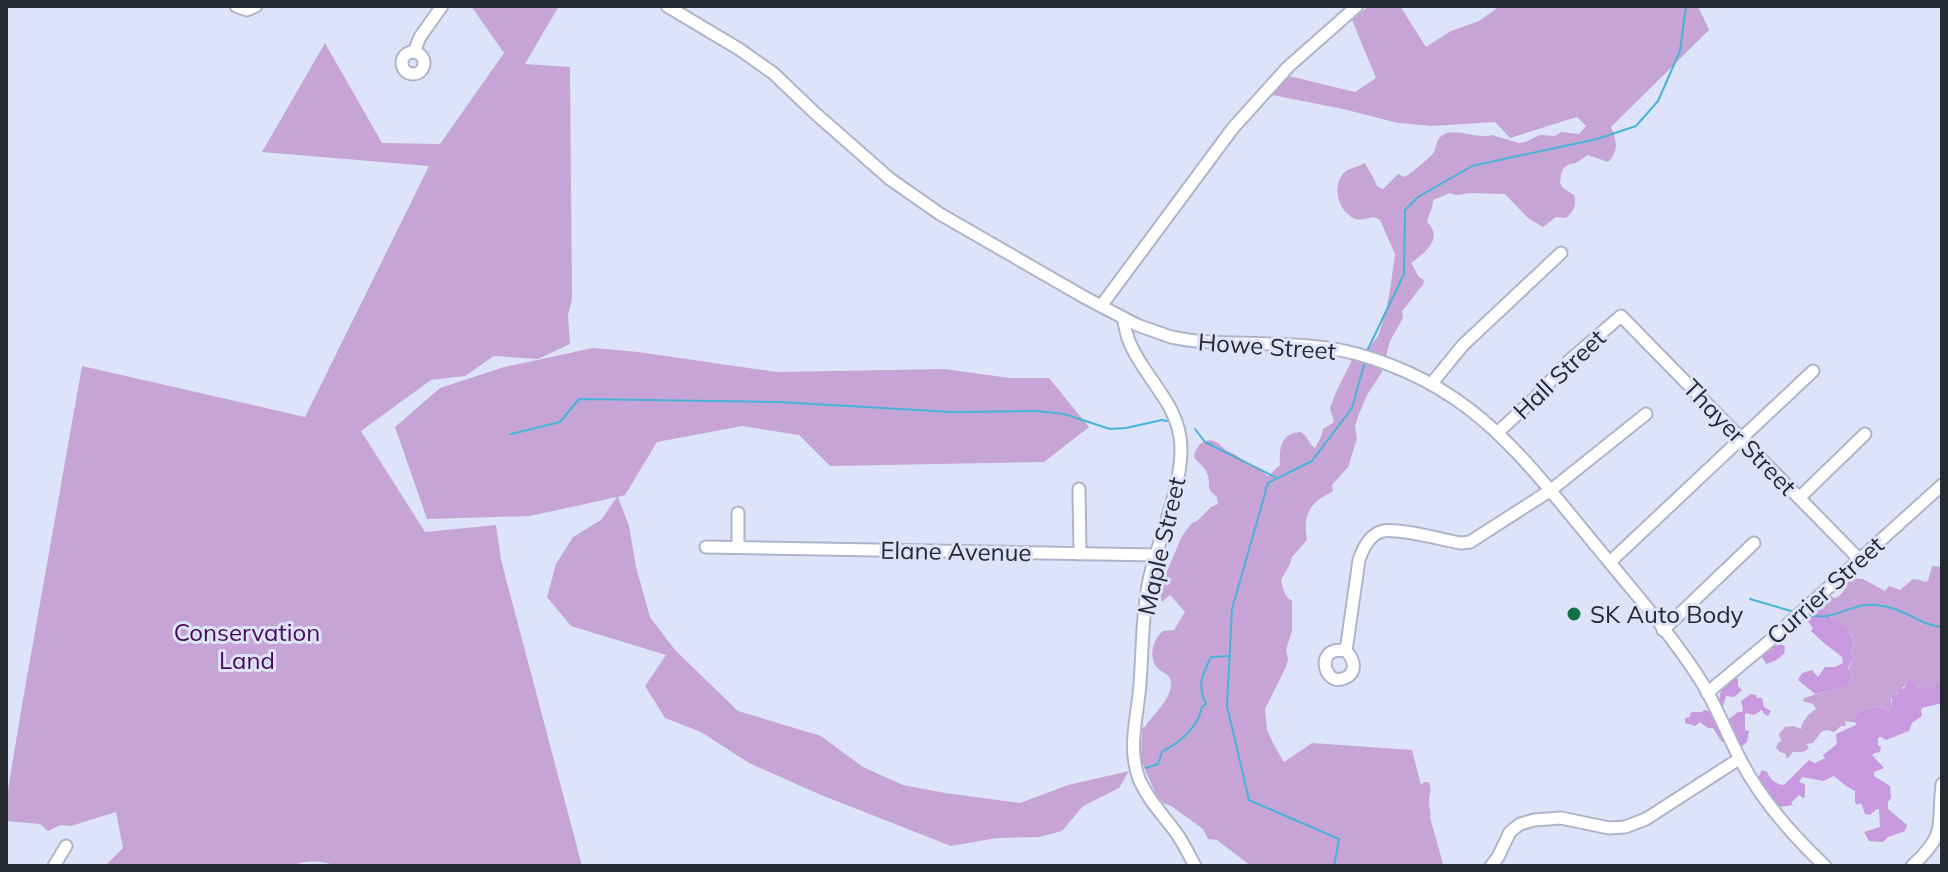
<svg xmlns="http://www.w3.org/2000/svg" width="1948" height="872" viewBox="0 0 1948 872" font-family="Mulish,sans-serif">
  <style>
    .green { fill: #c6a5d6 }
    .forest { fill: #c899df }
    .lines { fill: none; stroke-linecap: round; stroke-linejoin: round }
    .stream { stroke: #48b2d7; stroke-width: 2 }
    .minor-casing { stroke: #aeb5c9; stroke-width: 15 }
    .minor { stroke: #fff; stroke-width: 11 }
    .poi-dot { fill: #137045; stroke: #dde4f9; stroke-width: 3 }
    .labels { text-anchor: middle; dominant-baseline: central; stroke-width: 6; stroke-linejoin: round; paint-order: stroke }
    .street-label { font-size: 24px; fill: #262930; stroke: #dde4f9 }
    .poi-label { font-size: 24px; fill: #262930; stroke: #dde4f9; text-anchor: start }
    .park-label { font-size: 24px; fill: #48095e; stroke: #dde4f9 }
  </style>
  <rect width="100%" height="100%" fill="#dde4f9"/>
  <!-- green -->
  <g class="green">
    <path d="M471,6h88l-34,58 45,3 2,232 -4,16 2,29 -32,15 -44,-3 -29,20 -34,4 -70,51 64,101 71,-7 5,35 81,306h-245c-13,-5 -32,-7 -45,0h-187l18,-18 -7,-36 -45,14 -11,-1 -12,6 -8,-7 -34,-3 2,-31 14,-85 60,-339 223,51 124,-251 -167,-14 63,-109 57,100 58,1 64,-91z"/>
    <path d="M1369,6h31l26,41 25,-16 28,-10 21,-15h198l11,24 -98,97c6,13 8,24 -3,35l-20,-7 -12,8 -7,1 -6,5 -2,6 -1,8 3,5 11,7c3,10 0,16 -8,23l-10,-1 -13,10 -15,-9 -23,-24c-12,0 -23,-1 -35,-1 -9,1 -12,4 -20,0l-17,7c0,8 -4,14 -6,22 17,16 -2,31 -16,41l8,14 5,3 -1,5c-8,8 -13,18 -21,26l1,7 -13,23 -8,31 -15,23 -8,19 -4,12 2,13 -9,28 -16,18 1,6c-6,4 -12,6 -17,11 -12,11 -11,24 -9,38l-15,17 -2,7 -9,16c2,8 3,17 11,21v30l-6,19 2,9 -2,8 -21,42 2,21 7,15 10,17 28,-19 100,7 9,35 3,-3h5c3,11 0,11 0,20 -1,5 3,9 1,15l13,47 -8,2h-184l-34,-26 -9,-1 -5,-10 -32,-23 -8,-3 -7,-9 -15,-33 1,-33 3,-1c8,-13 26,-27 26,-43 0,-9 -5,-9 -11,-14 -13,-10 -8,-30 3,-39l11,-1 11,-18 -15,-17 -8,7 -2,-4 2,-15 20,-47 10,-13 5,-2 14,-14 7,-3 -1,-7c-13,-10 -5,-12 -10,-24 -2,-6 -9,-10 -13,-16 1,-10 10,-21 22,-15 4,2 7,6 10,8 8,4 16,8 22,15 10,-1 12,5 20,11l12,-11c-1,-17 1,-32 21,-33 8,5 7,12 14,16 3,-6 7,-11 8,-19l11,-7 -4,-14 6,-16 17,-34 15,-9 10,-13 7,-21 5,-25 5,-36 -15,-34 -6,-3c-6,1 -12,4 -19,2 -16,-7 -23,-30 -13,-44 6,-8 15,-7 23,-12 4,8 9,14 12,23l6,3 15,-15 7,3c5,-3 26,-20 29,-25 3,-7 2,-13 9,-17 12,-8 35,5 49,0l27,8 6,-1 15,-7 15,1 6,-4 18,2 7,-8 -9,-9 -67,21 -15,-16 -63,4 -34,-3 -55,-14 -76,-15 18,-19 70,17 21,-14 -24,-58z"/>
    <polygon points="593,348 638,352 777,372 945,369 1010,378 1049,378 1089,427 1044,462 830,466 799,435 742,426 657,442 625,495 618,497 629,526 636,567 650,617 675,650 738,711 821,736 863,767 903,785 945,793 1020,803 1068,785 1129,771 1119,788 1083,806 1062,831 1039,837 997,838 951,846 821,795 749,763 701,732 665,718 645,686 666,655 571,626 547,597 556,564 573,537 601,520 617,497 530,516 427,519 395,427 440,388 504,367"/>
    <path d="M1932,566l10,1v112h-2l-3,7 -20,2 -9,-6 -17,17v10l-3,2 -8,-4 -20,3 -9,12 -6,-1 1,5h-5l-7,6 -7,-2 -6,2 -8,11 -7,1 3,3c-3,6 -10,5 -16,5l-5,6 -2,-1v-3l-6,-2 -4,-4 2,-5 3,-2 -2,-7 6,-7 9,-1 7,3c0,-7 9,-17 15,-20l-3,-5 -10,-3 1,-3 38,-12 11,-28 -2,-5 3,-15 -14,-15 -15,-11 -4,-9h-4l11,-8 7,3c8,-3 13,-12 13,-20l15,1 22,12 4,-5 11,4 13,-11 7,1 5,2 3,-1z"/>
  </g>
  <!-- forest -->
  <g class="forest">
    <path d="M1817,603h3c9,18 16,13 25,24 3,4 5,8 9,11l-3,14 2,6 -5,10 3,12 -5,6 -31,8 -17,-14 4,-7 10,-3 6,7 7,-10h10l8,-4 -1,-6 -18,-14 -13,-12 2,-3 -8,-10 -1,-4z"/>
    <polygon points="1780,638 1781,644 1785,647 1784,654 1775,661 1766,664 1761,655"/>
    <path d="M1734,677l4,2v7l4,4 -8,7 -8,-1 -3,10h-2c-5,-13 3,-21 13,-29z"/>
    <path d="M1909,678l4,3 4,7 19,-2 5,-8 1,25 -20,5 -1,3 1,5 -10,7 -3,8 -23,9 -5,-3 -3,1v7l3,2 -1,5 -5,1 -3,2 12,13 -10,4v4l16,10 1,12 -3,4v7l19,16 -2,6 -17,6 -5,5 -14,-1 -5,-9 16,-5 -1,-18h-2l-7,6 -5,-1 -4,-11 -4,2 -2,-3v-11l-9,-5 -12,-10 -11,5 -21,-4 -3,5 6,2v13l-2,1 -4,-3 -8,8 2,2 -16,2 -11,-12 3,-5 -5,-1 -6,-11 4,-8 5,2c4,8 8,12 17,13l25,-25 6,3 10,-5 -2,-3 14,-11 -1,-10 20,-9 -1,-3h-4l9,-12 20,-3 8,4 3,-2 1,-13 5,-2 3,-5 4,-1z"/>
    <polygon points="1751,694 1756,695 1757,698 1762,698 1764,707 1771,711 1768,716 1764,714 1762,710 1754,715 1746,713 1745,715 1745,730 1749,731 1747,742 1742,746 1722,742 1713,728 1708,728 1700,722 1695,726 1685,723 1685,718 1690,717 1690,714 1692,712 1702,712 1704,710 1708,711 1717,719 1729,719 1738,712 1742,712 1743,710 1741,701"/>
  </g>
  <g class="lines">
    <!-- stream -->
    <g class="stream">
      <polyline points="1368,349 1404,274 1405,210 1418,197 1472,166 1597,139 1636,126 1658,101 1680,51 1686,6"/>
      <polyline points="1195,429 1205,442 1275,477"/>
      <polyline points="511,434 560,422 579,399 778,402 952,412 1037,411 1064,414 1110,429 1126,428 1162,420 1167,421"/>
      <polyline points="1750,599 1791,611"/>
      <path d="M1808,615c6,1 13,2 19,1 17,-3 31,-13 49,-11 28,2 42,20 66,22"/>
      <path d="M1146,768l12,-4 4,-12c18,-10 36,-24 40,-45l4,-3c-9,-18 -4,-29 5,-47l19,-1"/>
      <polyline points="1334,866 1339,839 1249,800 1227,706 1232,609 1268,483 1312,461 1352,408 1364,365"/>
    </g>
    <!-- minor casing -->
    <g class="minor-casing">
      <g id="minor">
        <polyline points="236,6 247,10 256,6"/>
        <path d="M667,6l72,43 34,24 43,41 74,65 50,35 144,83 53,28 34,12 17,3c56,7 115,-1 169,14 117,32 167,105 240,193 36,44 74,87 104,134 15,24 25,51 38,76 21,42 52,77 86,109"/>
        <circle cx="413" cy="63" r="11"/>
        <polyline points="414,52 420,37 442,6"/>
        <polyline points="1101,306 1233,128 1288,67 1357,6"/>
        <path d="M1123,318c2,7 3,16 6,23 14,35 45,58 51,96 6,39 -18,93 -28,131 -10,37 -9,76 -12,115 -2,33 -13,63 -1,96 9,21 25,37 38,55 7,10 12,21 18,32"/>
        <polyline points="1432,383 1463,345 1561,253"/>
        <polyline points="1498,432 1534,399 1569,361 1621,316 1859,559"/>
        <polyline points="1079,489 1080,554"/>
        <polyline points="1799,498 1865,434"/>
        <polyline points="738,513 738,547"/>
        <polyline points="706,547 1157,555"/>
        <polyline points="1610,562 1813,371"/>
        <polyline points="1663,630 1754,543"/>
        <path d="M1346,651c8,8 12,21 -1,27 -22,10 -31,-34 1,-27l13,-91c4,-12 11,-26 24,-29 16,-3 60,9 78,12l9,-1 81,-52 95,-76"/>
        <polyline points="1707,693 1766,644 1942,485"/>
        <polyline points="54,866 66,846"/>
        <polyline points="1491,866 1498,857 1510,832 1520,824 1534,820 1561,818 1609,828 1625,827 1646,819 1739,759"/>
        <path d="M1912,866c36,-34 25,-38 30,-82"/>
      </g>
    </g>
    <!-- minor -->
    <use href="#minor" class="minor"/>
  </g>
  <!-- markers -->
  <circle class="poi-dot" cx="1574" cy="614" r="8"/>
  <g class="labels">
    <!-- street labels -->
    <g class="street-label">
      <text transform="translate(1267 346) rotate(4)">Howe Street</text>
      <text transform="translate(1559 374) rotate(-44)">Hall Street</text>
      <text transform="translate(1740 437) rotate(46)">Thayer Street</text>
      <text transform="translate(1161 546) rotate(-77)">Maple Street</text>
      <text transform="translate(956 551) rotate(1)">Elane Avenue</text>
      <text transform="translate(1825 590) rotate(-42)">Currier Street</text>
    </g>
    <!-- poi labels -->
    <g class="poi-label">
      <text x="1590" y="614">SK Auto Body</text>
    </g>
    <!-- park labels -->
    <g class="park-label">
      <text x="247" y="632">Conservation<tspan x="247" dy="28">Land</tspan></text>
    </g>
  </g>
  <!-- border -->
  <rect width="1948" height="872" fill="none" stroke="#262930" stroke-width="16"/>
</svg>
